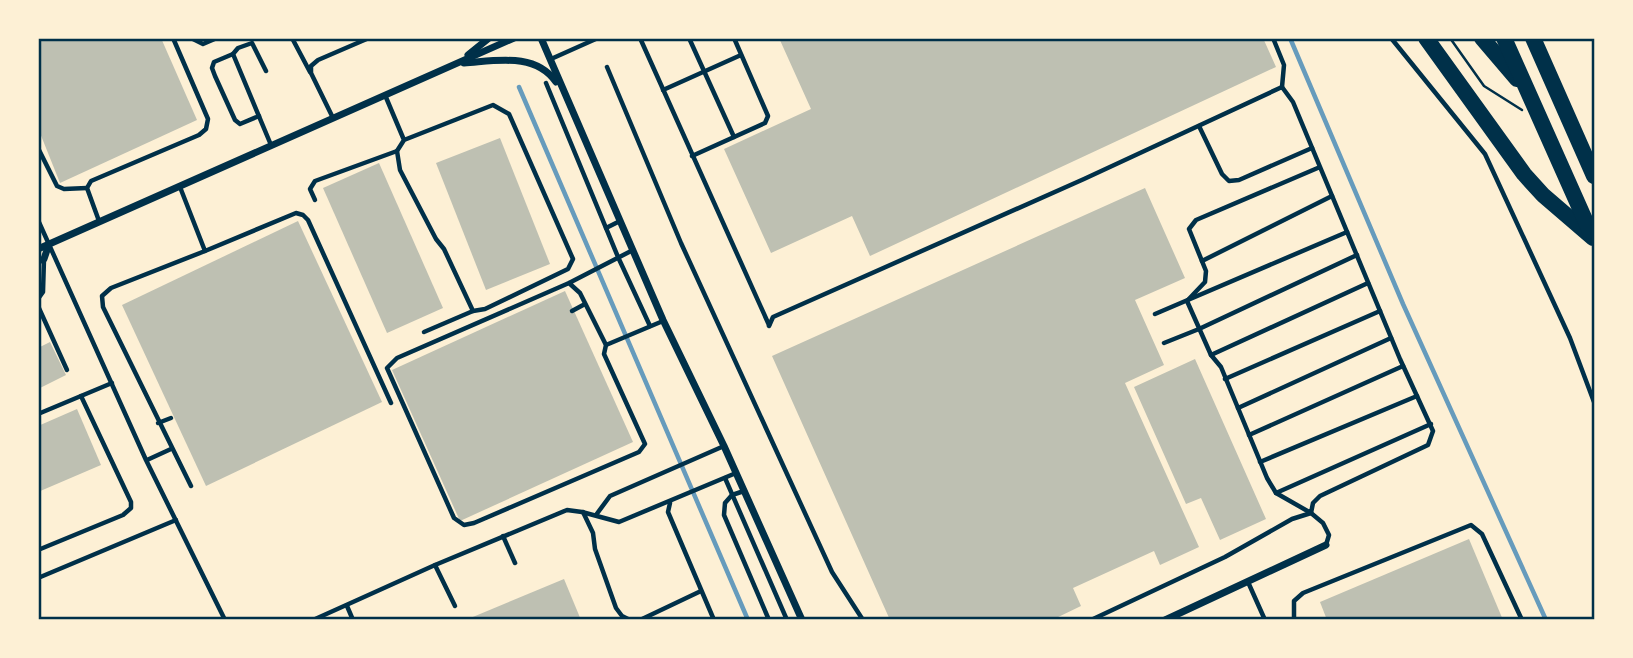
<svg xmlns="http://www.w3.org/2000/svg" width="1633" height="658" viewBox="0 0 1633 658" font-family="'Noto Sans',sans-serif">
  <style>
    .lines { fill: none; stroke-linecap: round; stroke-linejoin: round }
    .stream { stroke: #669bbc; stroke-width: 4.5 }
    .building { fill: #bec0b2 }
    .path { stroke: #003049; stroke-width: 2.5 }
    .service { stroke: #003049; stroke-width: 4.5 }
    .minor { stroke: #003049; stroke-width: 7 }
    .motorway { stroke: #003049; stroke-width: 16 }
    .neatline { fill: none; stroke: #003049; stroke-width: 2.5 }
  </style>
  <rect width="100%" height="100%" fill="#fdf0d5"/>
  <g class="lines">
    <!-- stream -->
    <g class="stream">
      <polyline points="1290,38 1403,304 1546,620"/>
      <polyline points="519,87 748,620"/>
    </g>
  </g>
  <!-- building -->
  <g class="building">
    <polygon points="38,38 161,38 197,120 60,183 38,128"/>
    <polygon points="779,38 1263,38 1276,67 870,256 852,216 771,253 724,149 811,109"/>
    <polygon points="500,138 550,264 486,290 436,163"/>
    <polygon points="379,163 443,308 387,333 323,188"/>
    <polygon points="1145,188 1185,278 1135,300 1164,365 1125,383 1199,547 1160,565 1154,551 1073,588 1081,606 1052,620 890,620 772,356"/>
    <polygon points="298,221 382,402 206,486 122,305"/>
    <polygon points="565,291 633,442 460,521 392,370"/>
    <polygon points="50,342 66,375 38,389 38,348"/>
    <polygon points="1195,359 1266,519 1220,540 1201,498 1186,504 1134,387"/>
    <polygon points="77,409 101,465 38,492 38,426"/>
    <polygon points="1469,539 1503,620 1327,620 1320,602"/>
    <polygon points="564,579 581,620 468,620 468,619"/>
  </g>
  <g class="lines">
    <!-- path -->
    <polyline class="path" points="1450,38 1484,86 1522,110"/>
    <!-- service -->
    <g class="service">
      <polyline points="191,38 203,44 217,38"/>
      <polyline points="292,38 310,72"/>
      <polyline points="640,38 769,325"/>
      <polyline points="689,38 734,137"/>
      <polyline points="1273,38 1284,65 1282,87"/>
      <polyline points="1391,38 1485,154 1570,338 1594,402"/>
      <polyline points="233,54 214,62 212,68 215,76 235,120 240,124 259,116"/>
      <polyline points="551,59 598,38"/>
      <polyline points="607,67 681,243 832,572 863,620"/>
      <polyline points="266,71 252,43 238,48 233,54 271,145"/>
      <polyline points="546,83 618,257 650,326"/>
      <polyline points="663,90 741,55"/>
      <polyline points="385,95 404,140 397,151 400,170 436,239 444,249 473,311 485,309 568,269 573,259 509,114 493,105 404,140"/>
      <polyline points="333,118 311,73 311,66 318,60 369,38"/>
      <polyline points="1199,126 1222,174 1229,181 1239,180 1312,148"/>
      <polyline points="38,148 57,186 64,189 87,188"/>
      <polyline points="692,156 765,123 768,116 734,38"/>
      <polyline points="180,187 205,251 296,213 303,215 308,220 391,403"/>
      <polyline points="315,200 310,189 315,181 397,151"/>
      <polyline points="38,220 146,460 225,620"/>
      <polyline points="99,221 87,188 91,181 199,135 206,129 208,119 173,38"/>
      <polyline points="606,228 620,221"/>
      <polyline points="1202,261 1332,196"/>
      <polyline points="569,283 580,293 606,345 604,354 645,444 639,452 474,523 464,525 454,518 387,368 397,358 569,283 633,250"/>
      <polyline points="38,299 43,292 44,259"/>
      <polyline points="38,306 67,370"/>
      <polyline points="572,311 585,304"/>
      <polyline points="1155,314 1347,232"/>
      <polyline points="769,326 773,317 1084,179 1282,87 1293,102 1400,359 1433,431 1428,445 1320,496 1313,503 1311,513 1276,493 1267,478 1221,367 1211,355 1187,301 1205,282 1206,271 1189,229 1196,220 1320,167"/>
      <polyline points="424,332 473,311"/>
      <polyline points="1164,343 1199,329 1357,255"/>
      <polyline points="606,345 663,321"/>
      <polyline points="1211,355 1368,283"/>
      <polyline points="1225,379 1380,311"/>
      <polyline points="1238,408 1391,338"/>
      <polyline points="38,414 112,383"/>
      <polyline points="158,423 171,418"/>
      <polyline points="1249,435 1403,366"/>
      <polyline points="147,460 171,449"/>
      <polyline points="1260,462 1417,396"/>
      <polyline points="725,478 787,620"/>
      <polyline points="191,486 103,307 102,296 111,288 205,251"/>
      <polyline points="744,491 732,495 725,503 724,515 769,620"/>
      <polyline points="1276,493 1431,424"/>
      <polyline points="670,503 668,512 714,620"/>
      <polyline points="583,512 593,533 595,549 616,608 622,616 630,620"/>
      <polyline points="596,515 610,496 724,446"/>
      <polyline points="503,536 515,563"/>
      <polyline points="38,550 123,515 131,508 131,502 81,396"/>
      <polyline points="435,565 455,606"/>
      <polyline points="38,578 176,520"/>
      <polyline points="1248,582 1265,620"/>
      <polyline points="347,606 353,620"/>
      <polyline points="313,620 435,565 567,510 582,512 619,522 736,473"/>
      <polyline points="640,620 701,591"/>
      <polyline points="1091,620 1225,557 1292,519 1311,513 1323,523 1329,535 1326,545"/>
      <polyline points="1294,620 1294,601 1303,593 1471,525 1482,534 1522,620"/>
    </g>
    <!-- minor -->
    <g class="minor">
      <polyline points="541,38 663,320 724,446 802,620"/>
      <polyline points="468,55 489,38"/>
      <path d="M464,63c32,-2 71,-11 92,19"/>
      <polyline points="38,249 514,38"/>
      <polyline points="38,261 44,259 49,244"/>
      <polyline points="1165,620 1326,545"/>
    </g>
    <!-- motorway -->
    <g class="motorway">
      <polyline points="1426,38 1524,174 1543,195 1593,238"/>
      <polyline points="1482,38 1517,79"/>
      <polyline points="1504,38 1590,231"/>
      <polyline points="1533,38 1594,176"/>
    </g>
  </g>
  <!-- border -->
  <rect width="1633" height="658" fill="none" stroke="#fdf0d5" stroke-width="80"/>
  <rect x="40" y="40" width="1553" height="578" class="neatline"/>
</svg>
